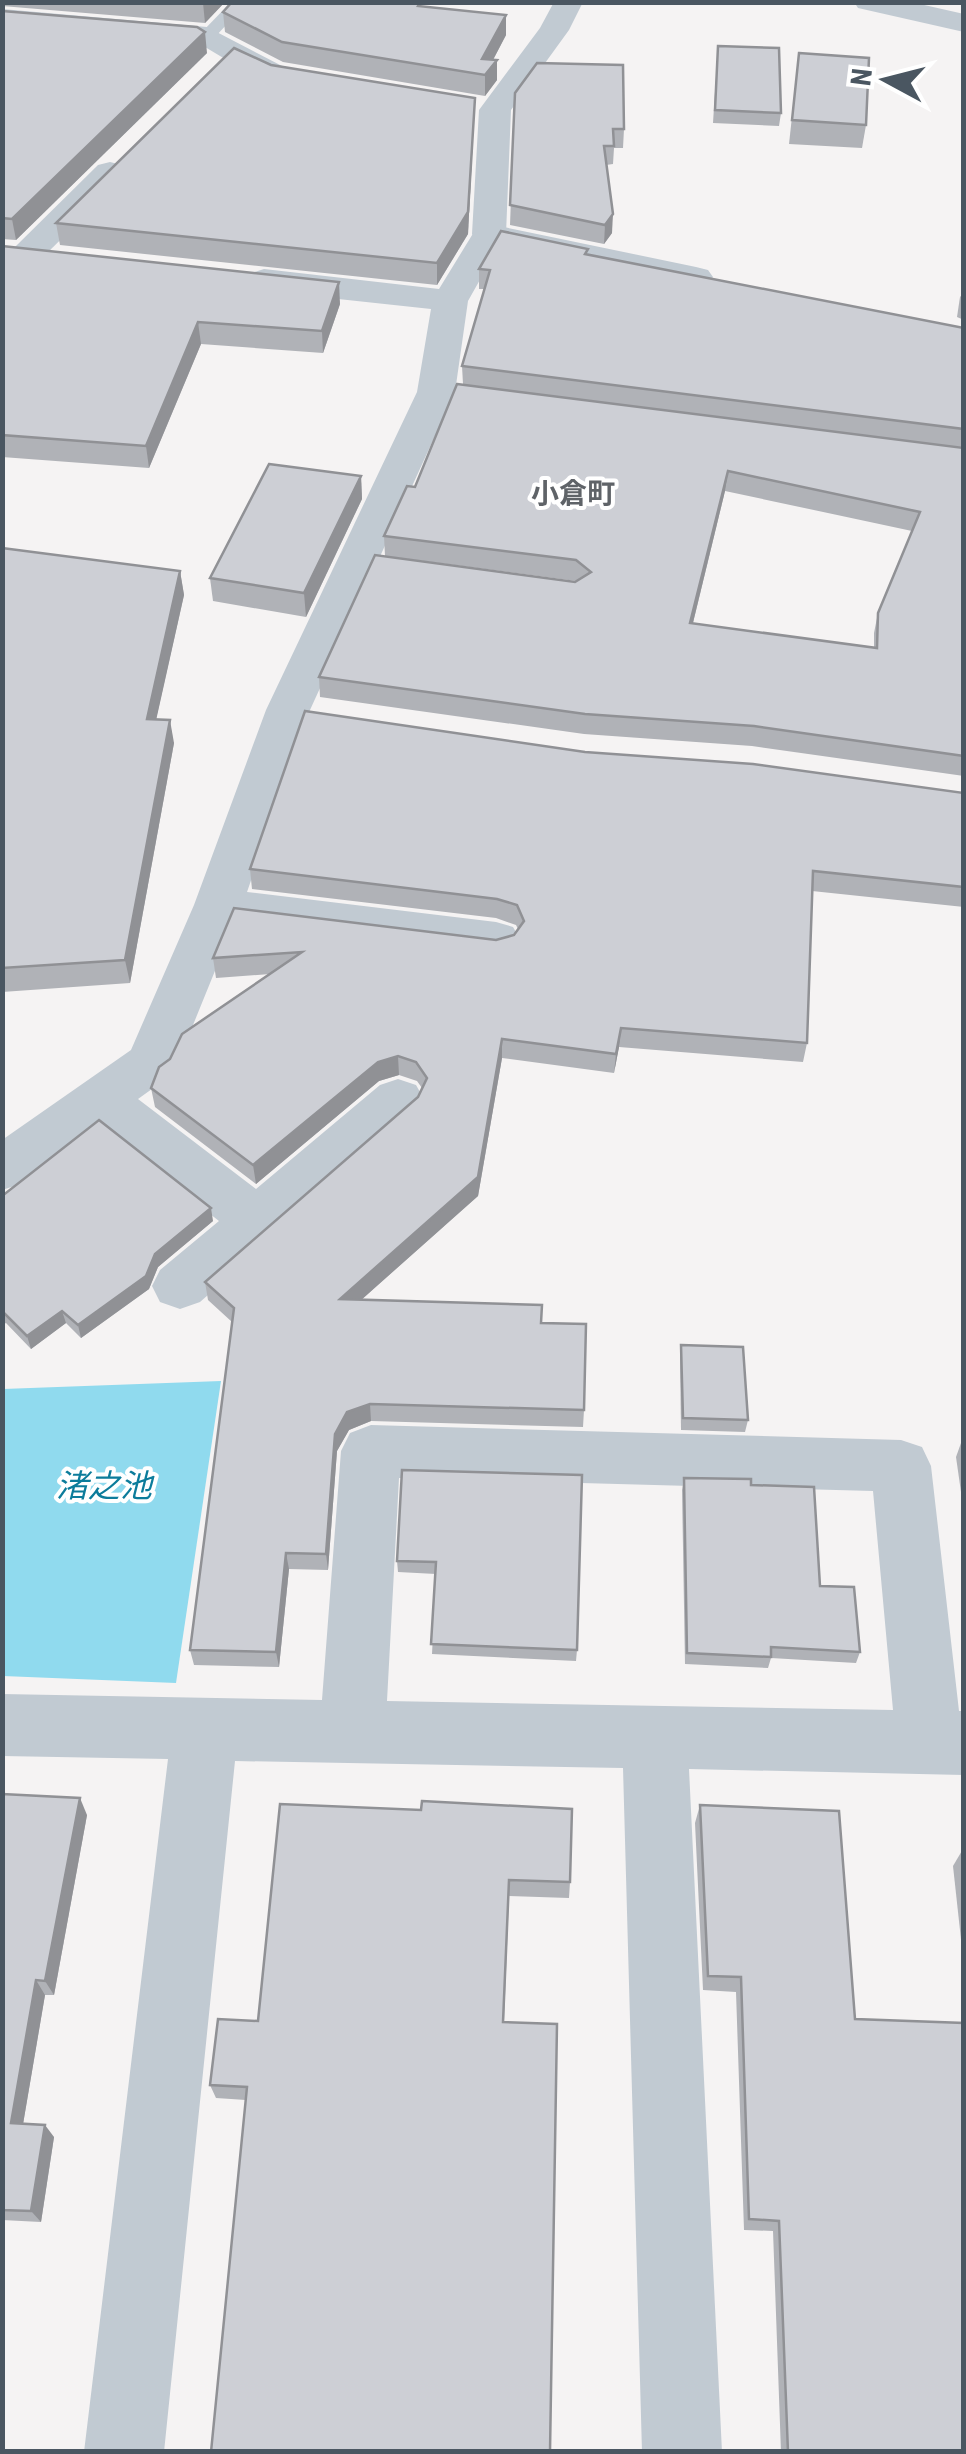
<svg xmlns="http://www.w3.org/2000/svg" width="966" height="2454" viewBox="0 0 966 2454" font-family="'Roboto Condensed','Noto Sans JP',sans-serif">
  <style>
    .water { fill: #90daee }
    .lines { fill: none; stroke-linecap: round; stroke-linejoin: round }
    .service { fill: #c1cad2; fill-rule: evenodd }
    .minor { fill: #c1cad2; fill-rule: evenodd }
    .tertiary { fill: #c1cad2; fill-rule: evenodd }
    .wall { fill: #b0b2b7; fill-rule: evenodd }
    .shaded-wall { fill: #909195 }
    .building { fill: #cdcfd5; stroke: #909195; stroke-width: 2.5; fill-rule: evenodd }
    .labels { text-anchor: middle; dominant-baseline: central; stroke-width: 8; stroke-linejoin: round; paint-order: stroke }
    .far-neighbourhood-label { font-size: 28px; font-weight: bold; fill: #5f6368; stroke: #fff }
    .water-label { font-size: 32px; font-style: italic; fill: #0c7c9b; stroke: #fff }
  </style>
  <rect width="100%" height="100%" fill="#f5f3f3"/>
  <!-- water -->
  <polygon class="water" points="221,1381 176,1683 3,1676 3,1389"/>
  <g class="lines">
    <!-- service -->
    <polygon class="service" points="231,2 248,2 213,39 201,39 201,33"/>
    <!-- minor -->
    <g class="minor">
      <polygon points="2,9 207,27 282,66 311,72 315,79 311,86 300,88 262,81 200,44 2,27"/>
      <polygon points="110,162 122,165 126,172 122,179 39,261 27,264 15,261 10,254 15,247 98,165"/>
      <polygon points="489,224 696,267 708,270 713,277 708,284 696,287 499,246 468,301 455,392 310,710 247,892 496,922 513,927 520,939 513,951 496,956 234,924 178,1062 170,1076 138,1099 256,1189 380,1085 398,1079 416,1085 424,1099 416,1113 200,1302 180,1309 160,1302 152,1286 160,1270 219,1221 99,1127 21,1184 2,1190 2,1140 131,1050 194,905 266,710 417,392 431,309 264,291 252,287 246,280 252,273 264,269 439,289 477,227"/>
      <path d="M371,1425l530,15 21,7 9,19 28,245h5v64l-275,-6 33,683h-80l-19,-684 -388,-7 -71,691h-80l84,-693 -166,-3v-62l320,6 19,-249 9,-18zM399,1478l474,13 20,219 -506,-9z"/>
    </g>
    <!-- tertiary -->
    <g class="tertiary">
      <polygon points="554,2 583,2 569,30 511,110 506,234 501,241 477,241 472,234 479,110 540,28"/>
      <polygon points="854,2 911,2 964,14 964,32 858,8"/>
    </g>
  </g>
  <!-- wall -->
  <g class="wall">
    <polygon points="2,2 225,2 205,23 2,6"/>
    <polygon points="429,7 506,15 506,35 493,60 497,60 497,80 485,96 283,62 225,32 223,12"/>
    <polygon points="2,11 207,53 16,240 2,239"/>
    <polygon points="718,46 781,113 779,126 713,123"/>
    <polygon points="799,53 866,125 862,148 789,144"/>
    <polygon points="271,65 475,98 468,234 437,285 60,245 56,223"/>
    <polygon points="515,93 624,129 623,148 614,148 613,164 606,165 612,233 604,244 510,225"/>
    <polygon points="2,246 340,304 323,353 201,344 149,468 2,457"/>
    <path d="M588,255l376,73v448l-212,-30 -168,-12 -264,-37 -1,-20 257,-96 -191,-25 -1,-20 31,-49 48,-103 -1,-18 23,-77h-6v-20zM725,491l187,40 -34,82 -4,20v14l-181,-24z"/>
    <polygon points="964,292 964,320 957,317 960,297"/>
    <polygon points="361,476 362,499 306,617 213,601 210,578"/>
    <polygon points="2,548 180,571 184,595 156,719 174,743 130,983 2,992"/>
    <polygon points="585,752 964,793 964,907 812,891 807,1043 803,1062 619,1047 614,1073 502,1058 478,1196 361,1300 541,1323 584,1410 583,1427 371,1421 349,1430 337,1451 328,1570 289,1569 279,1667 194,1665 190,1650 232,1322 208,1300 205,1282 418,1097 422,1088 417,1081 399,1075 379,1081 256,1184 155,1107 151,1088 270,974 216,978 213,958 496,940 514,935 518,929 516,925 496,918 252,889 250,869"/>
    <polygon points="2,1196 213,1221 158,1267 149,1289 81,1338 66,1323 31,1349 6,1323 2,1325"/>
    <polygon points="681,1345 748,1420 745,1432 681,1430 680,1358"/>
    <polygon points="961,1443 964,1443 964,1513 956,1457"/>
    <polygon points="402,1470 577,1650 576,1661 432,1654 436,1574 398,1572 397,1561"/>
    <polygon points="684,1478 751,1485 860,1652 856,1663 771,1658 768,1668 685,1664 682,1490"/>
    <polygon points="2,1794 87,1815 54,1995 45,1995 23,2124 54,2137 41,2222 2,2220"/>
    <polygon points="280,1804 570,1882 569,1898 509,1896 504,2022 246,2100 216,2098 210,2085 258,2021"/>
    <polygon points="700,1805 855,2019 964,2452 781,2452 773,2231 744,2230 736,1992 703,1990 695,1823"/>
    <polygon points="963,1849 964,1849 964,1967 953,1866"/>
  </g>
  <!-- shaded-wall -->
  <g class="shaded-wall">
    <polygon points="225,2 205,23 203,3"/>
    <polygon points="506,15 506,35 485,75 482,59"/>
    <polygon points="205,32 207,53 16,240 12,219"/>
    <polygon points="497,60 497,80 485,96 485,75"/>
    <polygon points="475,98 468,234 437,285 437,263"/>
    <polygon points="613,214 612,233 604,244 605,225"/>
    <polygon points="339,282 340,304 323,353 322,331"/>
    <polygon points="198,322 201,344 149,468 146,446"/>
    <polygon points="728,471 725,491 688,643 690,623"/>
    <polygon points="361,476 362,499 306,617 304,593"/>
    <polygon points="180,571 184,595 151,743 147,719"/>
    <polygon points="170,720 174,743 130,983 125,960"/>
    <polygon points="621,1028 619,1047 614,1073 616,1054"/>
    <polygon points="502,1039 502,1058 478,1196 342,1317 340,1299"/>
    <polygon points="398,1056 399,1075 379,1081 256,1184 253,1165 378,1062"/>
    <polygon points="211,1208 213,1221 158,1267 149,1289 81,1338 78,1325 155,1254"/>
    <polygon points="62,1311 66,1323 31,1349 27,1336"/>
    <polygon points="370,1404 371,1421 349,1430 337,1451 328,1570 326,1554 335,1434 347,1412"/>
    <polygon points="286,1553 289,1569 279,1667 276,1652"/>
    <polygon points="80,1798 87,1815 54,1995 45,1981"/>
    <polygon points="36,1980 45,1995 21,2136 11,2123"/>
    <polygon points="45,2125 54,2137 41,2222 31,2211"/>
  </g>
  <!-- building -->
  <g class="building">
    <polygon points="232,2 420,2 418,6 506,15 482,59 497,60 485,75 282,42 223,12"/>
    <polygon points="2,11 197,27 205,32 12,219 2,218"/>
    <polygon points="718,46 779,48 781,113 715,110"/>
    <polygon points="234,48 271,65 475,98 468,212 437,263 56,223"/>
    <polygon points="799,53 869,58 866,125 792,120"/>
    <polygon points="537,63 623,65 624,129 613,129 614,146 604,146 613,214 605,225 510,205 515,93"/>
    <polygon points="501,231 588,249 585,254 964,328 964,429 462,366 490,270 479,269"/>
    <polygon points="2,246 339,282 322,331 198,322 146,446 2,435"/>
    <path d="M457,384l507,64v308l-210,-30 -169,-12 -266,-37 56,-122 200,27 16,-10 -15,-12 -192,-24 23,-50 8,1zM728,471l192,41 -42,101 -1,35 -187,-25z"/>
    <polygon points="269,464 361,476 304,593 210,578"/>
    <polygon points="2,548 180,571 147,719 170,720 125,960 2,968"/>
    <polygon points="305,711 585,752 753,764 964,793 964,887 813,871 807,1043 621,1028 616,1054 502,1039 478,1177 340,1299 542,1305 541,1323 586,1324 584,1410 370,1404 347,1412 335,1434 326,1554 286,1553 276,1652 190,1650 234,1308 205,1282 418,1097 427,1078 416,1062 398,1056 378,1062 253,1165 151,1088 159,1067 170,1059 182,1034 302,952 213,958 234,908 496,940 514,935 524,921 517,905 497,899 250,869"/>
    <polygon points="99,1120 211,1208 155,1254 146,1276 78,1325 62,1311 27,1336 2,1311 2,1196"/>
    <polygon points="681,1345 743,1347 748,1420 683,1418"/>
    <polygon points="402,1470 582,1475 577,1650 431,1644 436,1562 397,1561"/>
    <polygon points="684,1478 751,1479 751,1485 814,1487 820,1586 854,1587 860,1652 771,1647 771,1657 687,1653"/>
    <polygon points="2,1794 80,1798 45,1981 36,1980 11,2123 45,2125 31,2211 2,2210"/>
    <polygon points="422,1801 572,1809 570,1882 509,1880 503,2022 557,2024 550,2452 211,2452 247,2087 210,2085 218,2019 258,2021 280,1804 421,1810"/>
    <polygon points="700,1805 839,1811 855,2019 964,2023 964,2452 788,2452 779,2221 749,2219 741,1977 708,1976"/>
  </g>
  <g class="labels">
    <!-- far-neighbourhood labels -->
    <g class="far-neighbourhood-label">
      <text x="573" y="493">小倉町</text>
    </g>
    <!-- water labels -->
    <g class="water-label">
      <text x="104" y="1486">渚之池</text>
    </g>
  </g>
  <!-- border -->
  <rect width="966" height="2454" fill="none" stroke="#4a5661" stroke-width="10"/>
  <!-- north arrow -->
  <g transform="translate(886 80) rotate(277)" stroke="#ffffff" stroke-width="8" paint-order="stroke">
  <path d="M0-8L18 38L0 25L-18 38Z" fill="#4a5661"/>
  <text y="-15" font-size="28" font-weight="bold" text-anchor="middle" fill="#4a5661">N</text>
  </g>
</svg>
